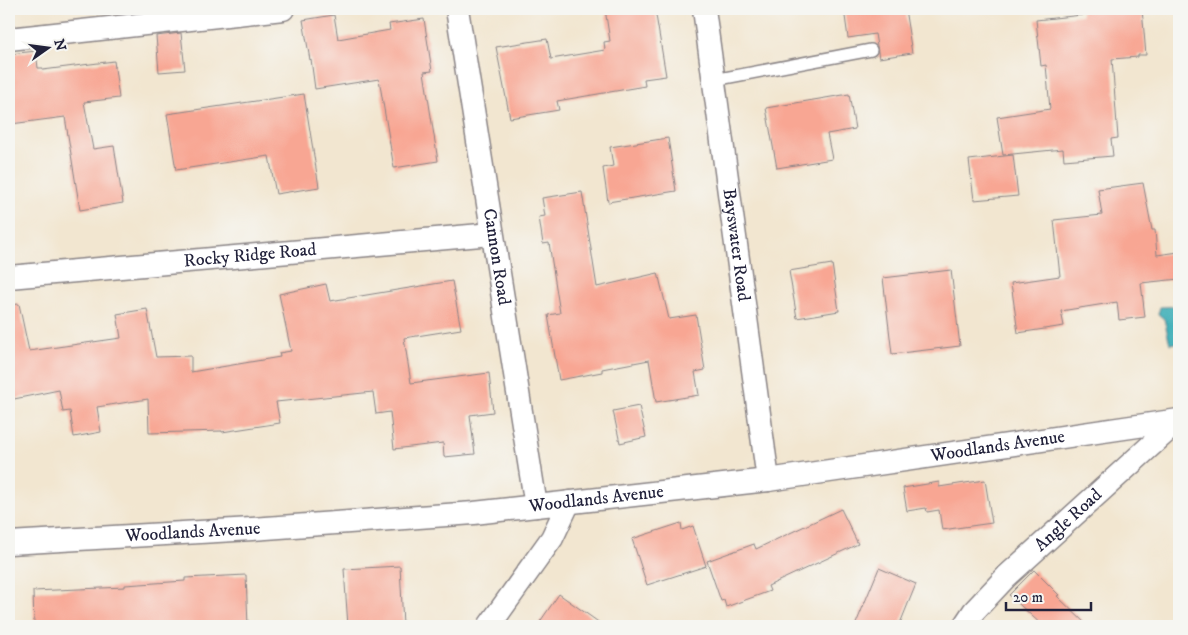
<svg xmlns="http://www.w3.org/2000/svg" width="1188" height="635" viewBox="0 0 1188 635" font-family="'IM FELL DW Pica',serif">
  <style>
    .water { fill: #3daeb7; stroke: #306879 }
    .building { fill: #f8a693 }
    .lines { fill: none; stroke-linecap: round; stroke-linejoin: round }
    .service-casing { stroke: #8a8486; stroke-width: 14 }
    .minor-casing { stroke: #8a8486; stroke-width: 25 }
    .service { stroke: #fff; stroke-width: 11 }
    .minor { stroke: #fff; stroke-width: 22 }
    .labels { text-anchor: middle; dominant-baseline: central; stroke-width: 4.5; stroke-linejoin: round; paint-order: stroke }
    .street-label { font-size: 18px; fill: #22223b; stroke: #f6f6f2 }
  </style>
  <rect width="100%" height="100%" fill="#f6f6f2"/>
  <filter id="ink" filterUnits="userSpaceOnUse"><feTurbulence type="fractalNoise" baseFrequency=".02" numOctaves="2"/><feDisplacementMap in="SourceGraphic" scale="10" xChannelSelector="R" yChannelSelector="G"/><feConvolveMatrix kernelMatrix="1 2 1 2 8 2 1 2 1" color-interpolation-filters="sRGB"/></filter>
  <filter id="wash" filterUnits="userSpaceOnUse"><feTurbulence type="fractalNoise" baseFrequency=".0096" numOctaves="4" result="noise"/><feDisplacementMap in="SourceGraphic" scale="20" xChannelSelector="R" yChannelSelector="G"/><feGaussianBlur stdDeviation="1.12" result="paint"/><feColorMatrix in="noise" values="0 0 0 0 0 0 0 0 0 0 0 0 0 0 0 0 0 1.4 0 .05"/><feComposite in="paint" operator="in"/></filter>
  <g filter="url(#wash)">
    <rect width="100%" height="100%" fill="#f2e6d0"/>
    <!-- water -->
    <polygon class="water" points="1179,306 1179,343 1170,344 1164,319 1158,314 1160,307"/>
    <g id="blocks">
      <!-- building -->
      <g class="building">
        <polygon points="605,9 655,9 666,76 644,79 645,86 557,101 559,110 510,118 496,47 547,39 551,59 605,50 604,42 610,41"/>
        <polygon points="844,9 905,9 912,53 879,58 875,34 848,38"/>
        <polygon points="1081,9 1142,9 1146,55 1138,55 1138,57 1112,59 1118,138 1111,139 1113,156 1064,160 1063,149 1003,155 997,117 1050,109 1046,65 1041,66 1036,20 1082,15"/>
        <polygon points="334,15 338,39 390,30 389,24 424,19 432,71 424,72 438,161 394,168 379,79 315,89 311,59 310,60 303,20"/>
        <polygon points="181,33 185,70 159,72 156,36"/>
        <polygon points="36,51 38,68 43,68 43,70 114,61 119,98 84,102 93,149 114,146 123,203 80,210 65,117 11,124 9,102 9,74 12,74 10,54"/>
        <polygon points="304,94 319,187 276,194 269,156 176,170 167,114"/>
        <polygon points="849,94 855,129 827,134 832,159 777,168 766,108"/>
        <polygon points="668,138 676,191 608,202 603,168 613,166 610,147"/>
        <polygon points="1013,155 1018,196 974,200 969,160"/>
        <polygon points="1143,183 1152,230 1155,230 1157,255 1179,252 1179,279 1141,283 1145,317 1119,320 1117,302 1061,311 1064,326 1018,333 1011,283 1060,276 1054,220 1102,215 1098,189"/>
        <polygon points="582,192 597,287 658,273 669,319 696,315 705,370 695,372 699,395 656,402 649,360 602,369 602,372 559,380 548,315 560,313 549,243 543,244 539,217 545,216 542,198"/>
        <polygon points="832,264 839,311 797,318 789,271"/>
        <polygon points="951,270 960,346 892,354 883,278"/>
        <polygon points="452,281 461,329 404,338 411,383 489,373 493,412 470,415 475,454 444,457 443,443 394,449 390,412 376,414 373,392 276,402 280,423 222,432 222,431 149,433 148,399 97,407 101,432 74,437 70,411 63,412 59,390 9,400 9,305 19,304 29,351 121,338 117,314 147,309 156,357 191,356 191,372 280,357 279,353 291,351 279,294 326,284 330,301"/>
        <polygon points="639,406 646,437 620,443 613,411"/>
        <polygon points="985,480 992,523 942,530 939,510 927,512 926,508 907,511 903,488 939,482 939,487"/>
        <polygon points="841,509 858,544 768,586 770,591 726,607 724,600 721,601 707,561 754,544 756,549"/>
        <polygon points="681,523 682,530 693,526 706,566 647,585 632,539"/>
        <polygon points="400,566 403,625 348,626 344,569"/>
        <polygon points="879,568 916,584 899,626 855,626"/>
        <polygon points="1034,570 1059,595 1057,596 1088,626 1043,626 1009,595"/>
        <polygon points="246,575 248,626 34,626 33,591 125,587 125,585 185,581 185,578"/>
        <polygon points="559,594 604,626 537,626"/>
      </g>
    </g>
  </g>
  <g filter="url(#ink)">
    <use href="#blocks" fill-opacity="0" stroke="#8a8486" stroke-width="1"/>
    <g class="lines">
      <!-- service casing -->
      <g class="service-casing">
        <polyline id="service" points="714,80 871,50"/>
      </g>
      <!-- minor casing -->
      <g class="minor-casing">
        <g id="minor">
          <path id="s1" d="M457,9l79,497"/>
          <path id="s2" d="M704,9l64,471"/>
          <polyline points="9,39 283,9"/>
          <path id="s3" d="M9,277l483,-43"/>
          <path id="s4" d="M9,543l243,-14 222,-16 294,-33 411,-60"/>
          <polyline points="489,626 552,538 569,502"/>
          <path id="s5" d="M964,626l10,-15 33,-35 172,-156"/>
        </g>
      </g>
      <!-- service -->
      <use href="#service" class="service"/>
      <!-- minor -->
      <use href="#minor" class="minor"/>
    </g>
  </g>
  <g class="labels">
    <!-- street labels -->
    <g class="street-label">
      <text stroke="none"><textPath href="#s2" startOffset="238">Bayswater Road</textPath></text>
      <text stroke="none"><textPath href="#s3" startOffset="242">Rocky Ridge Road</textPath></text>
      <text stroke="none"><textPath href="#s1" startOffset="251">Cannon Road</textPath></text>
      <text stroke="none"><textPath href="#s4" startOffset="994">Woodlands Avenue</textPath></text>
      <text stroke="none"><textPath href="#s4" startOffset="589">Woodlands Avenue</textPath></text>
      <text stroke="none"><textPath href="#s5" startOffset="149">Angle Road</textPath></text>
      <text stroke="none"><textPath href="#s4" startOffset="184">Woodlands Avenue</textPath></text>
    </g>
  </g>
  <!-- margin -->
  <rect width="1188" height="635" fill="none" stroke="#f6f6f2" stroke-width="30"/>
  <!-- north arrow -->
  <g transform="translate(48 48) rotate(76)" stroke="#f6f6f2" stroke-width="4" paint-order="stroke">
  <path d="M0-4L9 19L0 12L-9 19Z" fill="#22223b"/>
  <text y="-8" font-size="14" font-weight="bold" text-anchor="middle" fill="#22223b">N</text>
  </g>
  <!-- scale -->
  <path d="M1006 602v8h85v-8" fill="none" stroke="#22223b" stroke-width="2.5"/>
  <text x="1013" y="602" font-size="15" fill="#22223b" stroke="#f6f6f2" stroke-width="4" paint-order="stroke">20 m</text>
</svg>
